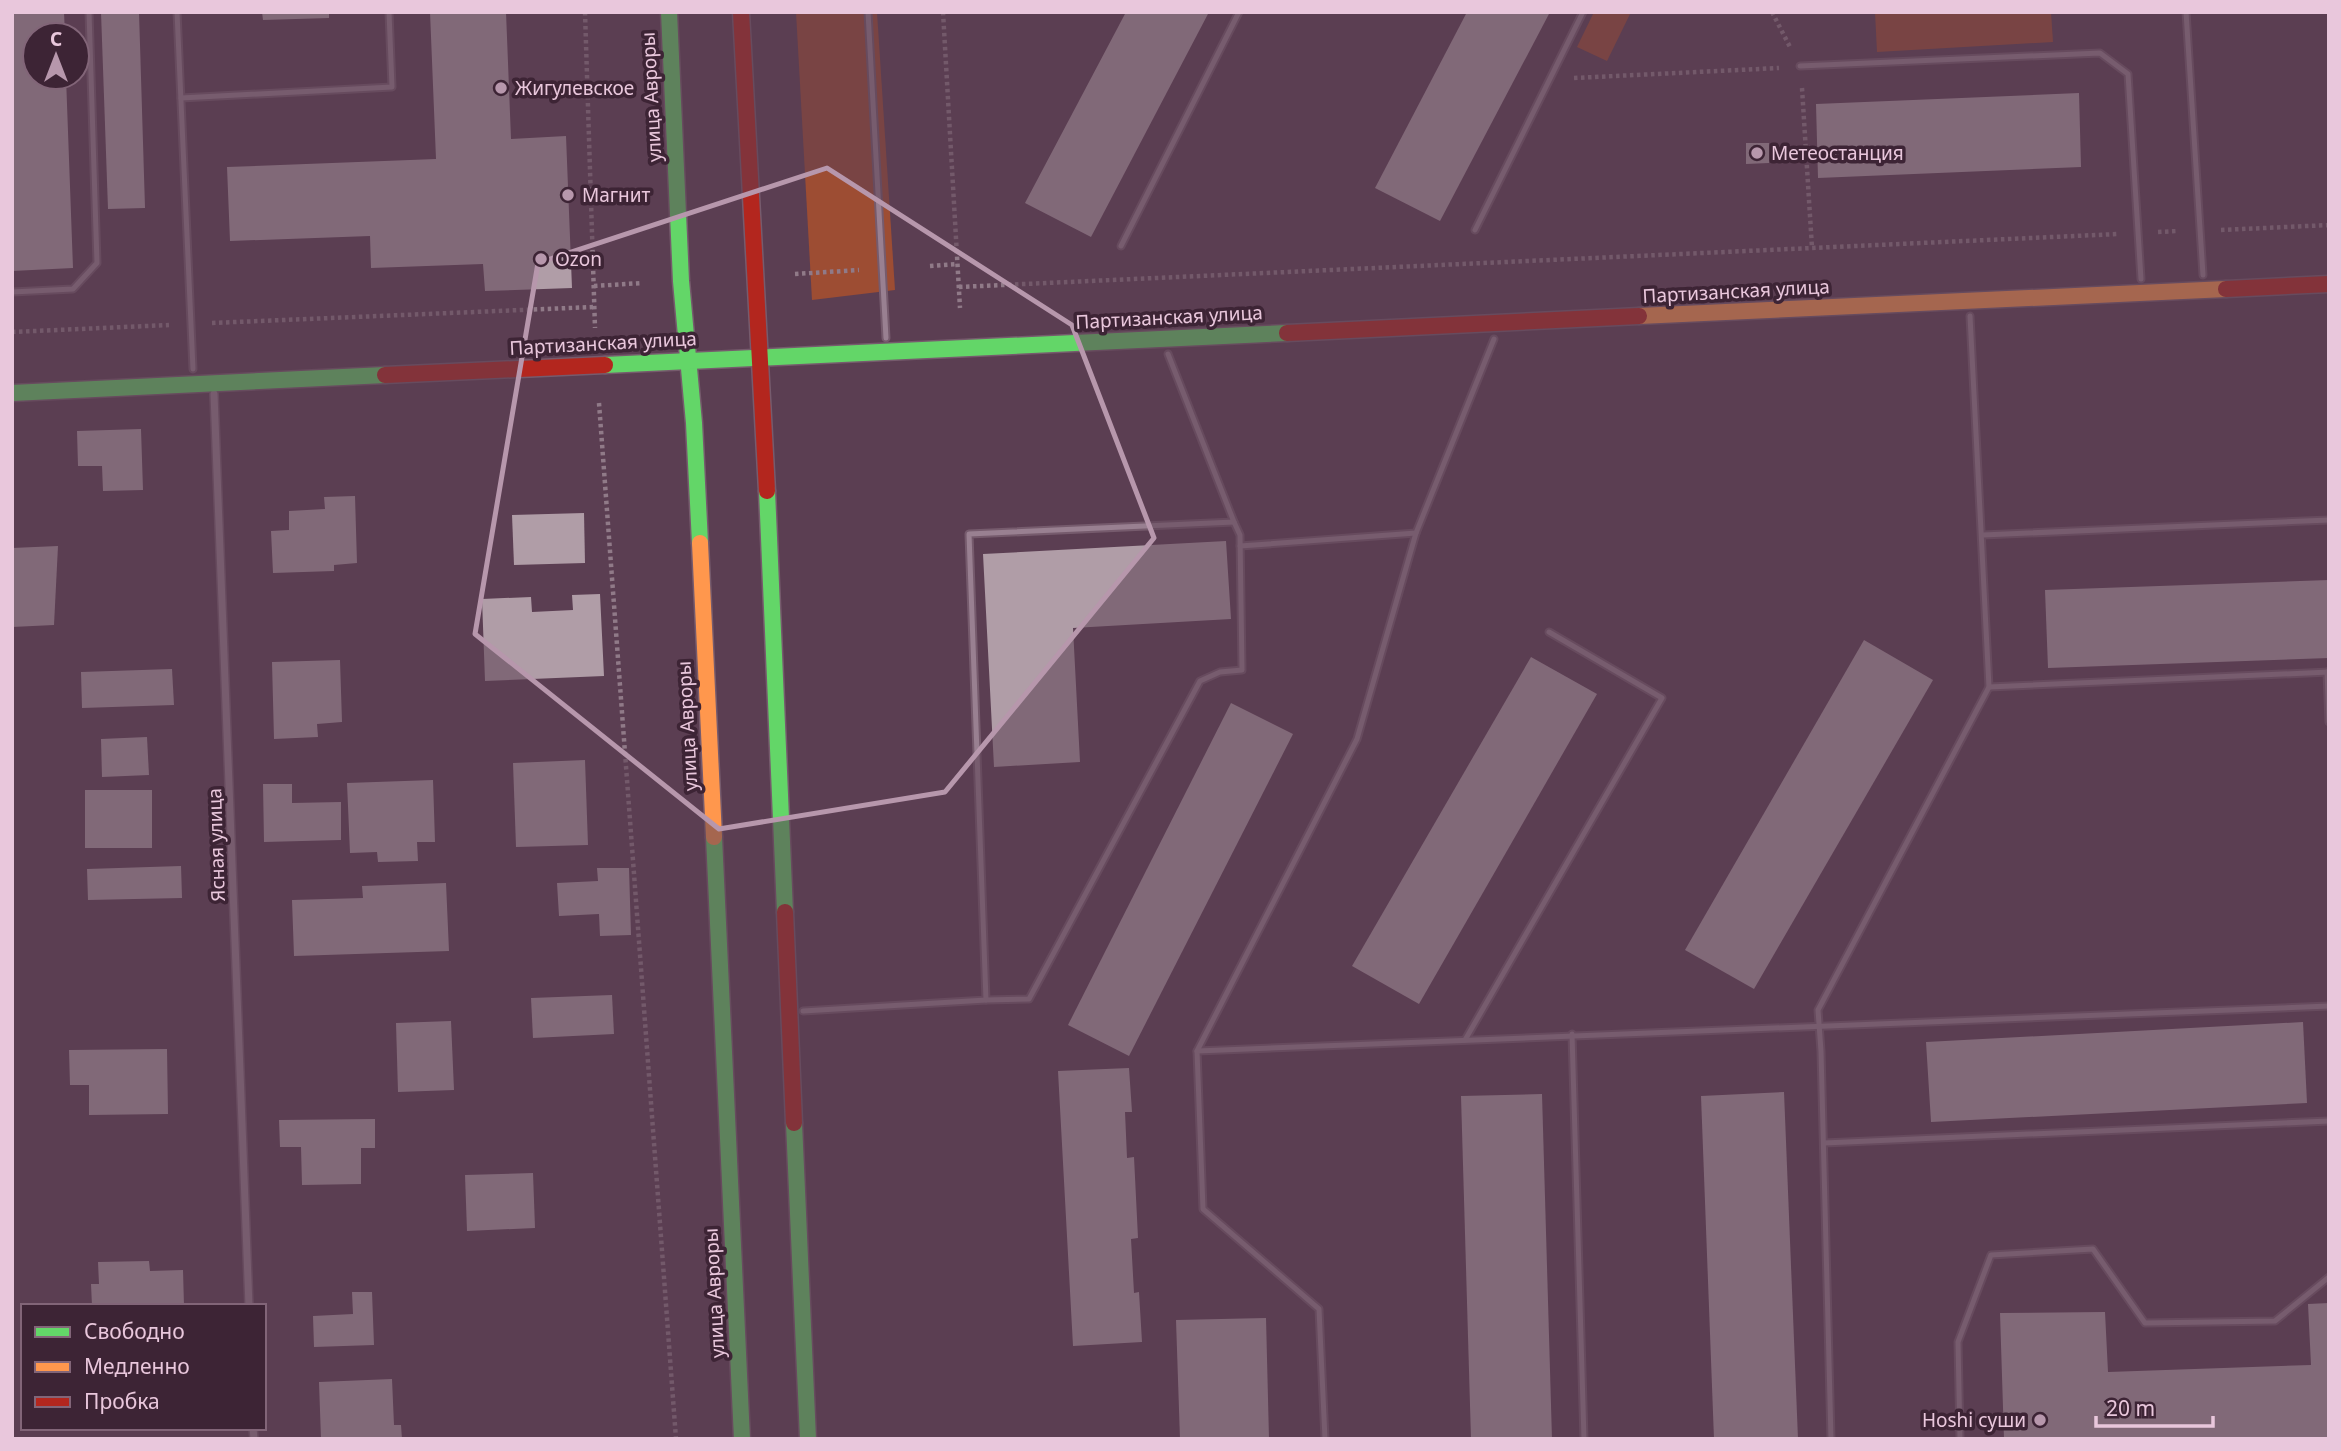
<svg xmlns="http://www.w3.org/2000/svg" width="2341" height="1451" viewBox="0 0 2341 1451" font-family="'Noto Sans',sans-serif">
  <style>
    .green { fill: #9d4d33 }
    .building { fill: #b09da7 }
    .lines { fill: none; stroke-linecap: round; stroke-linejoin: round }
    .lane-casing { stroke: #765b6d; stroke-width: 9 }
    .street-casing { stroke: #765b6d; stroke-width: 10 }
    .fast-casing { stroke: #765b6d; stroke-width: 19 }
    .slow-casing { stroke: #765b6d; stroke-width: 19 }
    .jam-casing { stroke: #765b6d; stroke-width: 19 }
    .path { stroke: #907a88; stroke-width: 4.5; stroke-dasharray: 3.5 3.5; stroke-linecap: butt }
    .lane { stroke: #998091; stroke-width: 5 }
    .street { stroke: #998091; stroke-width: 7 }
    .fast { stroke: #63d668; stroke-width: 16 }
    .slow { stroke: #ff974d; stroke-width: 16 }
    .jam { stroke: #b3261e; stroke-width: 16 }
    .marked { fill: none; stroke: #b797ac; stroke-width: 5; stroke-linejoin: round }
    .poi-dot { fill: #b797ac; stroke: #3d2435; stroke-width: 2.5 }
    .labels { text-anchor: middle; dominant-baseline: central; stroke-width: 7; stroke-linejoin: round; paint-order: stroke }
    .poi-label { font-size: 19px; fill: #e9c7dc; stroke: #3d2435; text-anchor: start }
    .street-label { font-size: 19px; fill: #e9c7dc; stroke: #3d2435 }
  </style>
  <rect width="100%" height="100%" fill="#5b3e52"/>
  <!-- green -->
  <g class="green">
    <polygon points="796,12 877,12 895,290 812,300"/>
    <polygon points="1594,12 1631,12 1607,61 1577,47"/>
    <polygon points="1875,12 2051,12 2053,42 1877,52"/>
  </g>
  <!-- building -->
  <g class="building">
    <polygon points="12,12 64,12 65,35 35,35 35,77 66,77 73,268 12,271"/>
    <polygon points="101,12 139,12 145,208 108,209"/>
    <polygon points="262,12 329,12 329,18 263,20"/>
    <polygon points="430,12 506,12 511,139 566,136 572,288 485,291 483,264 371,268 370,236 230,241 227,167 436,159"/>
    <polygon points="1126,12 1209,12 1091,237 1025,203"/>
    <polygon points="1467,12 1550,12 1440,221 1375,188"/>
    <polygon points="2079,93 2081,167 1818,178 1816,104"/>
    <polygon points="1746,143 1769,143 1769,163 1746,164"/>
    <polygon points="141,429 143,490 103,491 102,466 78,466 77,431"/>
    <polygon points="355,496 357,563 334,565 334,571 273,573 271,531 289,530 289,511 325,509 324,497"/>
    <polygon points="584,513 585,563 514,565 512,515"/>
    <polygon points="1226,541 1231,619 1073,628 1080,762 994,767 983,554"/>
    <polygon points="58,546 54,625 12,627 12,548"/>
    <polygon points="2329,580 2329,658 2048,668 2045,590"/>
    <polygon points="600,594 604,676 485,681 482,599 531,597 532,612 573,610 572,595"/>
    <polygon points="1864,640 1933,680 1754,989 1685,950"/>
    <polygon points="1531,657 1597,694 1419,1004 1352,966"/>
    <polygon points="340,660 342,722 317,724 318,737 274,739 272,662"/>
    <polygon points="172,669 174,705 82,708 81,672"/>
    <polygon points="1231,703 1293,734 1129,1056 1068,1025"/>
    <polygon points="147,737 149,775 102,777 101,739"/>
    <polygon points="585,760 588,845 516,847 513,763"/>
    <polygon points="433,780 435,842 417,842 418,861 378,862 377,852 350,853 347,783"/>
    <polygon points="263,784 292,784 292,803 341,802 341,840 264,842"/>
    <rect x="85" y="790" width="67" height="58"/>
    <polygon points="181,866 182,898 88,900 87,869"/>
    <polygon points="597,868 629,868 631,935 600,936 599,914 559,916 557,883 598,881"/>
    <polygon points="446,883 449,951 294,956 292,900 363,898 362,886"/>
    <polygon points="612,995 614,1034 533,1038 531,998"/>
    <polygon points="451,1021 454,1090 398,1092 396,1023"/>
    <polygon points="2303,1022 2307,1103 1931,1122 1926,1042"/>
    <polygon points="167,1049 168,1114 89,1115 89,1085 70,1085 69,1050"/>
    <polygon points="1129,1068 1132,1112 1125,1112 1127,1158 1134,1157 1138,1238 1131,1239 1134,1293 1139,1292 1142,1342 1073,1346 1058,1071"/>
    <polygon points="1784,1092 1798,1439 1714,1439 1701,1096"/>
    <polygon points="1542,1094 1552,1439 1471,1439 1461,1096"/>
    <polygon points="375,1119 375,1148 361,1148 361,1184 302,1185 301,1147 280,1147 279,1120"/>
    <polygon points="533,1173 535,1228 467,1231 465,1175"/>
    <polygon points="149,1261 150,1271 183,1270 184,1306 92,1306 91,1284 99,1284 98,1262"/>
    <polygon points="352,1292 372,1292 374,1345 314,1347 313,1316 353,1314"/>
    <polygon points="2329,1303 2329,1439 2004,1439 2000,1313 2105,1312 2108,1372 2311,1365 2308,1304"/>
    <polygon points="1266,1318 1269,1439 1180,1439 1176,1320"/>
    <polygon points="392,1379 394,1425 401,1425 402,1439 321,1439 319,1382"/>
  </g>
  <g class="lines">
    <!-- lane casing -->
    <g class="lane-casing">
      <g id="lane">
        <polyline points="177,12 193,369"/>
        <polyline points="868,12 886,338"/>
        <polyline points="2186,12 2203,275"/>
        <polyline points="1800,66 2100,53 2128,74 2141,279"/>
        <polyline points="181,98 392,87 389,12"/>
        <polyline points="1475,230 1583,12"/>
        <polyline points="1121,246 1239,12"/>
        <polyline points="12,292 73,289 97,263 89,12"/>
        <polyline points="1983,535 2329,520"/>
        <polyline points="1240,546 1416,533 1494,339"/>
        <polyline points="2327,672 2329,722"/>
        <polyline points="1989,687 2329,672"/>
        <polyline points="986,1000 1029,999 1200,681 1220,672 1242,670 1240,535 1234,522"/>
        <polyline points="803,1011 986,1000 969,534 1234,522 1168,354"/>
        <polyline points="1572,1034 1584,1439"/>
        <polyline points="1465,1040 1662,698 1549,632"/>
        <polyline points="1197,1051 1357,739 1416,533"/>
        <polyline points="1824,1143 2329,1121"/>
        <polyline points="1325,1439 1319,1309 1203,1209 1197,1051 2329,1006"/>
        <polyline points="1831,1439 1821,1051 1818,1010 1989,687 1970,316"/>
        <polyline points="1960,1439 1958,1342 1991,1255 2093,1249 2145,1323 2275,1321 2329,1277"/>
      </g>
    </g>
    <!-- street casing -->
    <g class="street-casing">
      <g id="street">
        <polyline points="214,394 249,1306"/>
        <polyline points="253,1428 254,1439"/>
      </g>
    </g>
    <!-- fast casing -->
    <g class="fast-casing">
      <g id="fast">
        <polyline points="669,12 681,281 694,423 700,543"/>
        <polyline points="605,365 1287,333"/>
        <polyline points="12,393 385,375"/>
        <polyline points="767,491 785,912"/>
        <polyline points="714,837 742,1439"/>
        <polyline points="794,1123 808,1439"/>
      </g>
    </g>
    <!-- slow casing -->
    <g class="slow-casing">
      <g id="slow">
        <polyline points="1639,316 2226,289"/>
        <polyline points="700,543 714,837"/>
      </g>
    </g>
    <!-- jam casing -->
    <g class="jam-casing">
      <g id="jam">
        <polyline points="741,12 767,491"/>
        <polyline points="2226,289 2329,284"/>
        <polyline points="1287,333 1639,316"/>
        <polyline points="385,375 605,365"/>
        <polyline points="785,912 794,1123"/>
      </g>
    </g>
    <!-- path -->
    <g class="path">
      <polyline points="585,12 595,328"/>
      <polyline points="943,12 960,308"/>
      <polyline points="1772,12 1790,47"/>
      <polyline points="1574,78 1779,68"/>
      <polyline points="1802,88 1812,248"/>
      <polyline points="2221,230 2329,225"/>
      <polyline points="2158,232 2178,231"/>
      <polyline points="930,266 958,264"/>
      <polyline points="795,274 859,270"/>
      <polyline points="594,286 642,283"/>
      <polyline points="959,287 2118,234"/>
      <polyline points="212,323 593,307"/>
      <polyline points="12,332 169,325"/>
      <polyline points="599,403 676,1439"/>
    </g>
    <!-- lane -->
    <use href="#lane" class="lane"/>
    <!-- street -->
    <use href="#street" class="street"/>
    <!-- fast -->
    <use href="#fast" class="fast"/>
    <!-- slow -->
    <use href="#slow" class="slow"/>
    <!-- jam -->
    <use href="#jam" class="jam"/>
  </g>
  <!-- marked area -->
  <path d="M0 0H2341V1451H0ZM827,168l245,157 82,213 -209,254 -226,37 -244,-195 63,-371z" fill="#5b3e52" fill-opacity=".55" fill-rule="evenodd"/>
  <path class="marked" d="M827,168l245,157 82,213 -209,254 -226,37 -244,-195 63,-371z"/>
  <!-- markers -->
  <g class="poi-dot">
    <circle cx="501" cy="88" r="7"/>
    <circle cx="1757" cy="153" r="7"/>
    <circle cx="568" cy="195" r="7"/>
    <circle cx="541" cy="259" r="7"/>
    <circle cx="2040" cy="1420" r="7"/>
  </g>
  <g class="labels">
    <!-- poi labels -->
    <g class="poi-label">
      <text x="515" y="88">Жигулевское</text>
      <text x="1771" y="153">Метеостанция</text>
      <text x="582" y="195">Магнит</text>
      <text x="555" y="259">Ozon</text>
      <text x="2026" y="1420" text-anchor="end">Hoshi суши</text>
    </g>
    <!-- street labels -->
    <g class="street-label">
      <text transform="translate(651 97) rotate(-93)">улица Авроры</text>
      <text transform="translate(1736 291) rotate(-3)">Партизанская улица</text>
      <text transform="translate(1169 317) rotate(-3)">Партизанская улица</text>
      <text transform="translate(603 343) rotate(-3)">Партизанская улица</text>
      <text transform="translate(687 726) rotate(-93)">улица Авроры</text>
      <text transform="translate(216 845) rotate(-92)">Ясная улица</text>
      <text transform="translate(714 1293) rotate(-93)">улица Авроры</text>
    </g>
  </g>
  <!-- border -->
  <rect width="2341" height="1451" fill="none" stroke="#e9c7dc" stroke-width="28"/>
  <!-- legend -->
  <rect x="21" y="1304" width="245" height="126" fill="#3d2435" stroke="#826578" stroke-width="2"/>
  <rect x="35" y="1327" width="35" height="10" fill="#63d668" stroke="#826578" stroke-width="2"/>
  <text x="84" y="1339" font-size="21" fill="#e9c7dc">Свободно</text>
  <rect x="35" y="1362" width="35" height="10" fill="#ff974d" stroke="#826578" stroke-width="2"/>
  <text x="84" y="1374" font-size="21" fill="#e9c7dc">Медленно</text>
  <rect x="35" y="1397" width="35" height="10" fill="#b3261e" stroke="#826578" stroke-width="2"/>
  <text x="84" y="1409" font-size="21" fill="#e9c7dc">Пробка</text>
  <!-- north arrow -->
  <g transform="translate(56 56)"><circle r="33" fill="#3d2435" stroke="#826578" stroke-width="2"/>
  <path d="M0-5L12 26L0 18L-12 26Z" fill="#b797ac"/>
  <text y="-10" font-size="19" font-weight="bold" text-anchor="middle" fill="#e9c7dc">С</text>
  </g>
  <!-- scale -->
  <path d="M2096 1416v10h117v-10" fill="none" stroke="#e9c7dc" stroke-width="3.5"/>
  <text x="2106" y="1416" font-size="21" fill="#e9c7dc" stroke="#3d2435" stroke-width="5" paint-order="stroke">20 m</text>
</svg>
